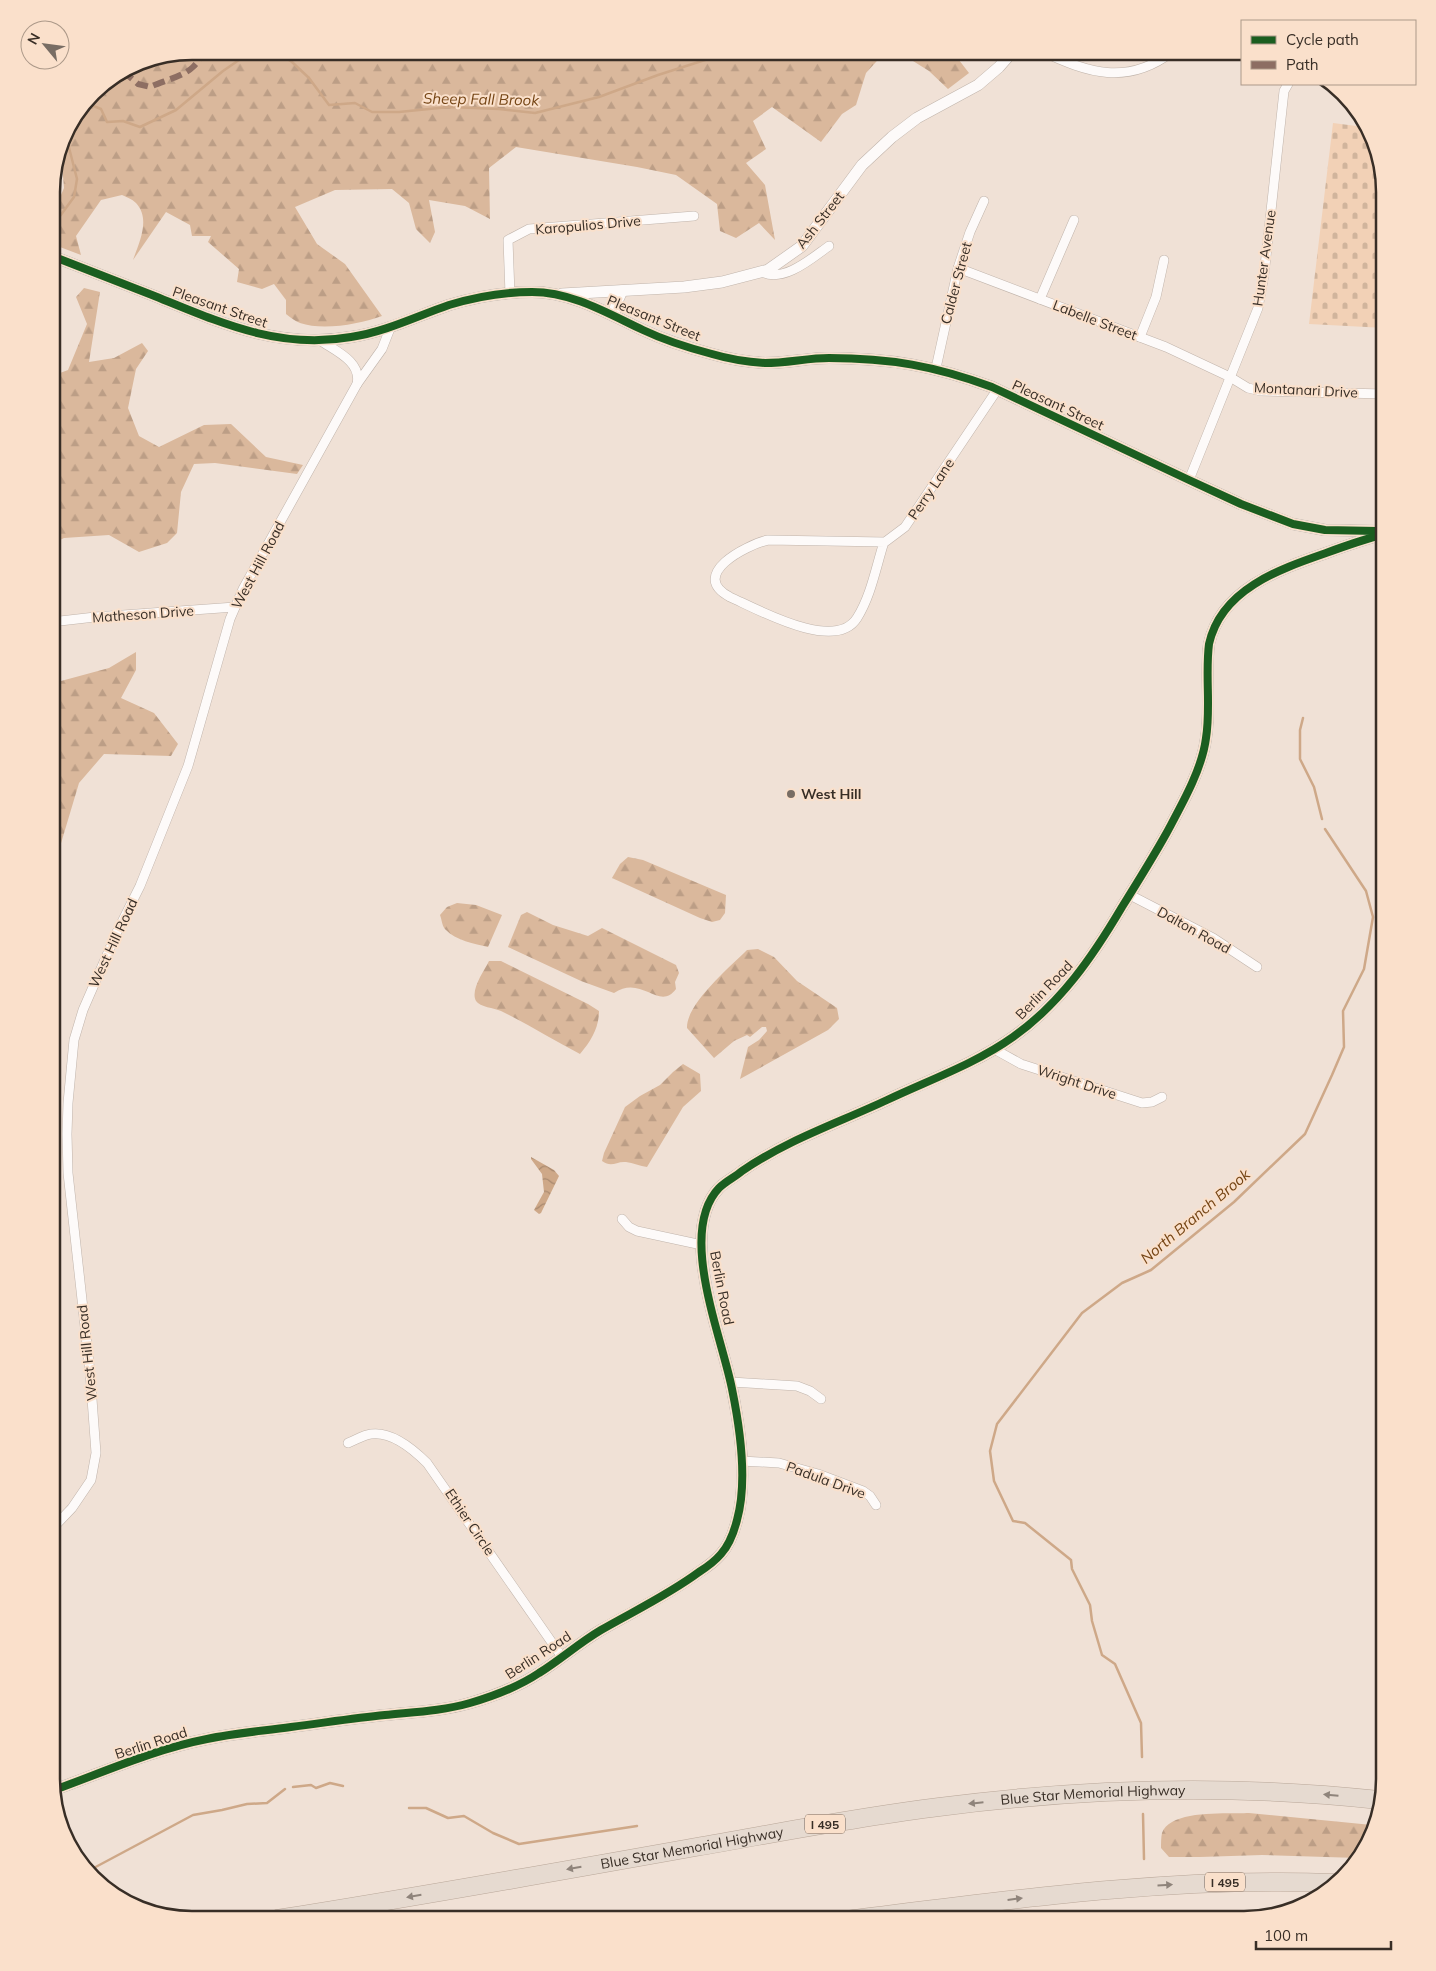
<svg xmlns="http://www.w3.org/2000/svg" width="1436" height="1971" viewBox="0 0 1436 1971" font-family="Mulish,sans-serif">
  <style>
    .forest { fill: url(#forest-firs) }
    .cemetery { fill: url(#cemetery-stones) }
    .water { fill: url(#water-waves) }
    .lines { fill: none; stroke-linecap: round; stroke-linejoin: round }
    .stream { stroke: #cea888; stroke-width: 2.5 }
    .minor-casing { stroke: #c0b4ab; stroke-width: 10 }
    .tertiary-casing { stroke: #c0b4ab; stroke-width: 12 }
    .motorway-casing { stroke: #b9a799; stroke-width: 19 }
    .minor { stroke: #fdfaf9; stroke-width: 9 }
    .tertiary { stroke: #fdfaf9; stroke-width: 11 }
    .motorway { stroke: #e6dad0; stroke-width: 18 }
    .quiet { stroke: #8d6e63; stroke-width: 6; stroke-dasharray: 12 6; stroke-linecap: butt }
    .cycleway-casing { stroke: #fae0cb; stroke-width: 11 }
    .cycleway { stroke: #1b5e20; stroke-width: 8 }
    .oneway { fill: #8f847b }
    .poi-dot { fill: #786d64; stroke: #fae0cb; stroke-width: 2 }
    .labels { text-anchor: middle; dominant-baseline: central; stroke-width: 4; stroke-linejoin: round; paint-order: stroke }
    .shield { fill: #fae0cb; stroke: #726358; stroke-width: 1 }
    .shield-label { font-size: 12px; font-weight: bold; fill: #382e26 }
    .street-label { font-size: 14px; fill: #382e26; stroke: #fae0cb }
    .poi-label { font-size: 14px; font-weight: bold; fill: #382e26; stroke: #fae0cb; text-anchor: start }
    .water-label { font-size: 15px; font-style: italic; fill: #754515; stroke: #fae0cb }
    .rim { fill: none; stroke: #382e26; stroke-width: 2.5 }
  </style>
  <defs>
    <pattern id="forest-firs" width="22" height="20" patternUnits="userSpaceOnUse" patternTransform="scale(1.25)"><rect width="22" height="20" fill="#dab89c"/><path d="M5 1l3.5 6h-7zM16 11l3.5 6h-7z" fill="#bc9e86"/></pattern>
    <pattern id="cemetery-stones" width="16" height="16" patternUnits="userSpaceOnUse" patternTransform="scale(1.25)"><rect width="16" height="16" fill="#f2d1b6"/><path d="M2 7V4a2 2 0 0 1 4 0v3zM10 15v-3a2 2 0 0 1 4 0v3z" fill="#d0b49c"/></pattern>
    <pattern id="water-waves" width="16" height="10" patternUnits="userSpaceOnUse" patternTransform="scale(1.25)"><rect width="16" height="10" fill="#cea888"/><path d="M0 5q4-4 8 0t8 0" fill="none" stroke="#a8896f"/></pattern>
  </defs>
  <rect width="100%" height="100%" fill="#f0e1d6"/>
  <!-- forest -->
  <g class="forest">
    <path d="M192,51h184c26,11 54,11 82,8l6,-8h488l17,22 -21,16 -19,-18 -16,-10 -28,-9 -19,21 -10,32 -14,9 -21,28 -49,-35 -19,14 13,28 -20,14 19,22 10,55 -16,-17 -23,15 -16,-7 -3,-27 -41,-29 -39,-8 -121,-20 -27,21 1,51 -25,-13 -36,-6 6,32 -5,11 -14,-14 -7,-26 -17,-14 -57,1 -40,17 22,37 28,20 37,52c-22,8 -59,15 -82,7 -5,-2 -10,-6 -14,-9v-14l-12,-16 -12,5 -25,-7 2,-13 -31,-27 3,-6h-19l-2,-11 -24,-13 -33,48c6,-17 18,-41 3,-57 -4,-4 -10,-6 -14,-8l-21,5 -25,36 5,19 -29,-11v-28l12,-28 -2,-24 -3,-9 7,-26 33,-43 39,-24z"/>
    <polygon points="84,288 100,292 89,362 114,358 142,343 148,351 136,369 128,408 139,436 159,447 204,425 231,424 266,457 303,465 297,474 215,463 194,464 181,492 177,533 167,543 139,552 109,535 64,538 52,544 52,376 68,370 87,324 76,297"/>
    <polygon points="136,652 136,670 121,698 154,713 178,744 171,756 104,754 79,783 59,850 51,864 51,692 61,681 109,668"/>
    <polygon points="628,857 643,860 726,895 725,913 720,920 712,922 700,918 612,878 620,864"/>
    <path d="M457,903l19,2 26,10 -14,32c-13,-3 -33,-7 -42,-17 -4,-3 -4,-10 -6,-15l7,-8z"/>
    <path d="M527,912l26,13 35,11 14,-8 74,37 3,8 -4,9 1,7c-17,23 -34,-15 -62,4l-33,-12 -73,-34 13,-32z"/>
    <path d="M758,949l16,8 23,24 40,27 2,11 -11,11 -88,49 8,-32 11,-7 8,-9 -1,-4h-4l-12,10 -3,-2 -13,6 -20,17 -27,-30c-1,-24 43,-61 60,-78z"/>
    <path d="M489,961h12l87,43 11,7c0,17 -8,30 -19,43 -27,-14 -52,-30 -79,-43 -7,-3 -21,-4 -25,-10 -6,-11 8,-30 13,-40z"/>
    <path d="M683,1064l17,10 1,17 -18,16 -36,60c-7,-1 -14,-4 -21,-5 -10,-1 -14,6 -24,-1l2,-8 21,-46 15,-11 20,-11 13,-13z"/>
    <path d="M1249,1813l123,12 -6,25 -8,8 -96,-3 -62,2h-31l-8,-9c0,-4 0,-11 1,-15 8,-24 66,-19 87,-20z"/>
  </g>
  <!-- cemetery -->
  <polygon class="cemetery" points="1365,121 1385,192 1385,328 1309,324 1333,123 1364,127"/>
  <!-- water -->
  <g class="water">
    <path d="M376,51c26,0 59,-5 82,8 -28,3 -56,4 -82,-8z"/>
    <polygon points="531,1157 554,1170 559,1176 541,1213 539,1214 534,1210 544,1192 542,1174 531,1159"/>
  </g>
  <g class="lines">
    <!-- stream -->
    <g class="stream">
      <polyline points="274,51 292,62 309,78 329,105 355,103 372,112 399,112 449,107 499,109 535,113 599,97 658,75 733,51"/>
      <polyline points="737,51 760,54 763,51"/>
      <polyline points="86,103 101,109 107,122 123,121 140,127 176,110 223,71 252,51"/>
      <polyline points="52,227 74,197 77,179 65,132"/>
      <polyline points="1303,718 1300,730 1300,759 1314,787 1322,819"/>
      <polyline points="1142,1757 1141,1723 1115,1664 1102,1655 1092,1621 1090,1605 1072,1569 1071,1560 1025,1523 1013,1521 994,1481 990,1451 997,1424 1082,1313 1122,1283 1151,1270 1234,1202 1305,1134 1332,1075 1344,1047 1343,1011 1364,969 1373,917 1366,891 1325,829"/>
      <polyline points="293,1787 311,1785 316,1788 330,1783 343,1786"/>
      <polyline points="409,1808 426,1808 448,1818 464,1816 493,1833 519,1844 637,1826"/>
      <polyline points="1143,1814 1144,1859"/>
      <polyline points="90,1870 193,1815 222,1810 247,1804 267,1803 285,1789"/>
      <polyline points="1145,1920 1146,1912"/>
    </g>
    <!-- minor casing -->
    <g class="minor-casing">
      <g id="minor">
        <path d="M1041,51c47,22 86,35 131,1"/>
        <polyline points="958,268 1166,347 1230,377 1248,388 1261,391 1385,394"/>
        <path d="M762,272c22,11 50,-14 67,-26"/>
        <polyline points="510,294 508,240 529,229 694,216"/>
        <polyline points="1040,299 1074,220"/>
        <polyline points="1140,337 1156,297 1164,260"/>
        <polyline points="936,368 958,268 970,232 984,201"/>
        <polyline points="357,384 382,349 391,326"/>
        <polyline points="1189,480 1258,308 1264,275 1284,91 1288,84"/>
        <path d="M884,542c-8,25 -13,54 -27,76 -22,35 -100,-9 -127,-21 -42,-22 16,-52 38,-57l117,2 20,-15 92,-137"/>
        <polyline points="51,624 60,621 95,617 235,607"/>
        <polyline points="1130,895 1213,938 1257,967"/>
        <polyline points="994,1049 1021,1064 1142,1103 1152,1102 1162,1097"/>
        <polyline points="622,1219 629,1227 637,1231 702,1245"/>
        <polyline points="731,1382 797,1386 810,1391 821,1399"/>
        <path d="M348,1443c8,-3 15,-8 23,-9 21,-3 42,15 56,29l135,194"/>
        <polyline points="741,1461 779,1463 818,1474 863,1491 870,1496 876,1505"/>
        <path d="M51,1530l21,-22 19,-28 5,-27 -6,-81 -22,-199 -1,-39 1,-31 6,-63 9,-30 34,-78 23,-46 48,-120 42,-147 13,-30 114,-205c5,-22 -21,-33 -36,-43"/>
      </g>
    </g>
    <!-- tertiary casing -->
    <g class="tertiary-casing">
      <g id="tertiary">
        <path d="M52,256c33,13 67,26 100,39 67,27 126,55 199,42 34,-5 66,-21 98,-32 26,-8 56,-13 83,-13 40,0 75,21 111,38 21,10 46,18 69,24 17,5 35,8 53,9 22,0 43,-5 64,-5 61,0 106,8 163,29l197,93 52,24 52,20 32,6 53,1"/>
        <polyline points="562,294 684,287 722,282 768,270 802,246 862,165 892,137 917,118 978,85 999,67 1013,51"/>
        <polyline points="614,315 616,304 622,291"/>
        <path d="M54,1790c50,-18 101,-41 153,-51 28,-6 56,-8 84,-12 32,-4 63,-9 94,-12 29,-3 57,-4 85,-12 24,-7 48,-16 69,-30 21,-13 40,-30 62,-43 33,-19 67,-35 98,-58 8,-5 16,-11 22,-18 8,-9 13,-22 16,-34 11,-39 3,-92 -5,-131 -10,-52 -55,-157 -13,-201 7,-7 16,-11 23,-17 45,-31 96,-48 145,-71 42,-20 88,-36 126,-63 48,-34 80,-81 109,-130 15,-24 30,-48 44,-73 15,-28 36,-64 40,-96 5,-31 -1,-63 3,-94 12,-55 71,-75 117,-91 19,-7 39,-14 59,-19"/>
      </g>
    </g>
    <!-- motorway casing -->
    <g class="motorway-casing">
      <g id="motorway">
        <path id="s1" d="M277,1919c140,-22 279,-47 419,-72 81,-14 161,-30 243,-40 146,-19 294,-23 440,-7"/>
        <path d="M845,1920c162,-20 324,-43 488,-37"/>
      </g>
    </g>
    <!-- minor -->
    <use href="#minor" class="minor"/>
    <!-- tertiary -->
    <use href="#tertiary" class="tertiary"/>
    <!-- motorway -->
    <use href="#motorway" class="motorway"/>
    <!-- quiet -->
    <path class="quiet" d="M123,71l15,13 12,3c13,-6 34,-11 43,-20 5,-5 9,-11 13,-16"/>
    <!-- cycleway casing -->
    <g class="cycleway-casing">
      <g id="cycleway">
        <path d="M52,256c33,13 67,26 100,39 67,27 126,55 199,42 34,-5 66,-21 98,-32 26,-8 56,-13 83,-13 40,0 75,21 111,38 21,10 46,18 69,24 17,5 35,8 53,9 22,0 43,-5 64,-5 61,0 106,8 163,29l197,93 52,24 52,20 32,6 52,1"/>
        <path d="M54,1790c50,-18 101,-41 153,-51 28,-6 56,-8 84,-12 32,-4 63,-9 94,-12 29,-3 57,-4 85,-12 24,-7 48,-16 69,-30 21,-13 40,-30 62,-43 33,-19 67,-35 98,-58 8,-5 16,-11 22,-18 8,-9 13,-22 16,-34 11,-39 3,-92 -5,-131 -10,-52 -55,-157 -13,-201 7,-7 16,-11 23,-17 45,-31 96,-48 145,-71 42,-20 88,-36 126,-63 48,-34 80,-81 109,-130 15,-24 30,-48 44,-73 15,-28 36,-64 40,-96 5,-31 -1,-63 3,-94 12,-55 71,-75 117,-91 19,-7 39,-14 59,-19"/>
      </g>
    </g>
    <!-- cycleway -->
    <use href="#cycleway" class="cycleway"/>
  </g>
  <!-- one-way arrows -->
  <defs><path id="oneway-solid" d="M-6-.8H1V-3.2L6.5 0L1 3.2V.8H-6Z" transform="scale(1.25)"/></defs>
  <g class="oneway">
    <use href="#oneway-solid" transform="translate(1331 1795) rotate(-175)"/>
    <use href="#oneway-solid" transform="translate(976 1803) rotate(174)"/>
    <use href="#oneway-solid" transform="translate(574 1868) rotate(170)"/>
    <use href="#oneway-solid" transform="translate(1165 1885) rotate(-3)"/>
    <use href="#oneway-solid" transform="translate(414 1896) rotate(170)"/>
    <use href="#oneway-solid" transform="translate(1015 1899) rotate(-7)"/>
  </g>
  <!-- markers -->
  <circle class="poi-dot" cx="791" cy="794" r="5"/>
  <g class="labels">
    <!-- shield labels -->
    <g class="shield">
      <rect x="805" y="1814.5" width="40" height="19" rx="4"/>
      <rect x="1205" y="1872.5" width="40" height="19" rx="4"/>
    </g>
    <g class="shield-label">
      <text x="825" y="1824">I 495</text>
      <text x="1225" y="1882">I 495</text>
    </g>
    <!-- street labels -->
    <g class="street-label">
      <text transform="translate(820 220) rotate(-52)">Ash Street</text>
      <text transform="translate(588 225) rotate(-5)">Karopulios Drive</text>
      <text transform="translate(1264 258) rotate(-82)">Hunter Avenue</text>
      <text transform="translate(956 283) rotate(-75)">Calder Street</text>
      <text transform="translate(220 307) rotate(19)">Pleasant Street</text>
      <text transform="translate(654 318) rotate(22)">Pleasant Street</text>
      <text transform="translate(1095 320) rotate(21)">Labelle Street</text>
      <text transform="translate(1306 390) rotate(3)">Montanari Drive</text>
      <text transform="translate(1058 405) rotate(25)">Pleasant Street</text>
      <text transform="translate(931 489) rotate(-56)">Perry Lane</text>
      <text transform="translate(258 565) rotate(-62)">West Hill Road</text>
      <text transform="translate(143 614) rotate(-4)">Matheson Drive</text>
      <text transform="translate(1194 930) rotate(29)">Dalton Road</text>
      <text transform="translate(113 943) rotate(-65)">West Hill Road</text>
      <text transform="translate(1044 990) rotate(-46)">Berlin Road</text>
      <text transform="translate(1077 1082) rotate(18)">Wright Drive</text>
      <text transform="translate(722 1288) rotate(79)">Berlin Road</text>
      <text transform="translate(87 1353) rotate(-96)">West Hill Road</text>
      <text transform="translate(826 1480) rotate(20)">Padula Drive</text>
      <text transform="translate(470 1522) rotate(56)">Ethier Circle</text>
      <text transform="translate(538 1655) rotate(-33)">Berlin Road</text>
      <text transform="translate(151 1743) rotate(-18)">Berlin Road</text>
      <text stroke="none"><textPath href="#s1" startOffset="826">Blue Star Memorial Highway</textPath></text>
      <text stroke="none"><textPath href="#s1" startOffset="421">Blue Star Memorial Highway</textPath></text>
    </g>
    <!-- poi labels -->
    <g class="poi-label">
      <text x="801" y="794">West Hill</text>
    </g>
    <!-- water labels -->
    <g class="water-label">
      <text transform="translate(481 99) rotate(1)">Sheep Fall Brook</text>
      <text transform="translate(1195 1216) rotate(-40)">North Branch Brook</text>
    </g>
  </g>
  <!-- crop -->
  <path d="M0 0H1436V1971H0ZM192 60H1244A132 132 0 0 1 1376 192V1779A132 132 0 0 1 1244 1911H192A132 132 0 0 1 60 1779V192A132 132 0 0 1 192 60Z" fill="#fae0cb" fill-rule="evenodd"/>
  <path class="rim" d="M192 60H1244A132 132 0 0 1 1376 192V1779A132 132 0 0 1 1244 1911H192A132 132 0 0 1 60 1779V192A132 132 0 0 1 192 60Z"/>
  <!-- legend -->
  <rect x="1241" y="20" width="175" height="65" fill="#fae0cb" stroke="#ac9989"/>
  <rect x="1251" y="36" width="25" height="8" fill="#1b5e20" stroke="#ac9989"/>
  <text x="1286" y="45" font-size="15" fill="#382e26">Cycle path</text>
  <rect x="1251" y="61" width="25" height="8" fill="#8d6e63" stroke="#ac9989"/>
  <text x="1286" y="70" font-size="15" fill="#382e26">Path</text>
  <!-- north arrow -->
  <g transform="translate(45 45) rotate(299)"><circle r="24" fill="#fae0cb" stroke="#ac9989"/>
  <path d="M0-4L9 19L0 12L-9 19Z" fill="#786d64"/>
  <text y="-8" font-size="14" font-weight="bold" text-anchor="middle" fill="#382e26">N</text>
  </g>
  <!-- scale -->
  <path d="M1256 1941v8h135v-8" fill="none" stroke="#382e26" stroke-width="2.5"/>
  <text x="1264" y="1941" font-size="15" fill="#382e26" stroke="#fae0cb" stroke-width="4" paint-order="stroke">100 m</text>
</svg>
